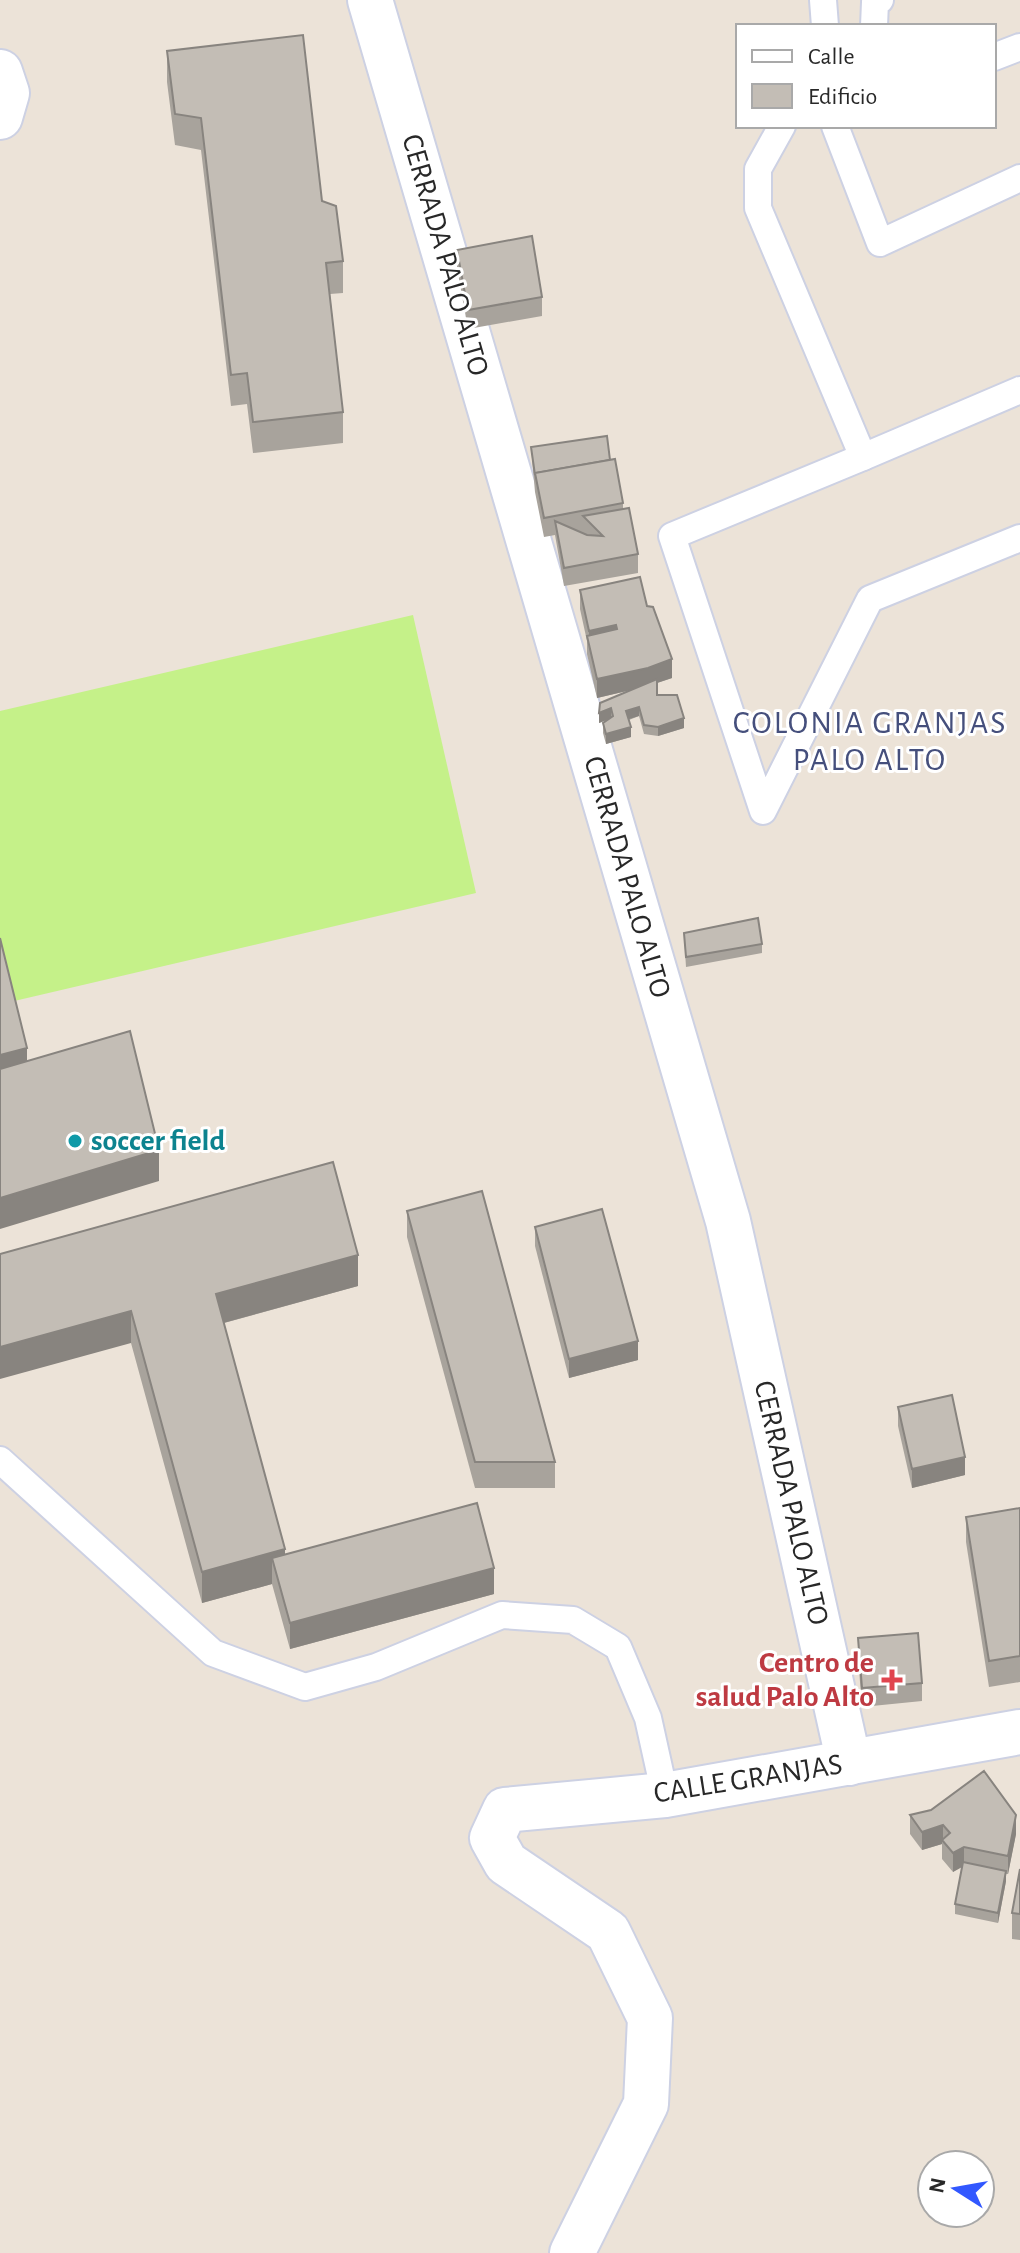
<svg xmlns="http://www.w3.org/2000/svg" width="1020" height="2253" viewBox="0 0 1020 2253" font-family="'Alegreya Sans',sans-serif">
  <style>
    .pitch { fill: #c5f189 }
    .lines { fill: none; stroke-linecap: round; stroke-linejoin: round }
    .service-casing { stroke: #cdd1e3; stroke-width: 30 }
    .minor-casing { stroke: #cdd1e3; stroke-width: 48 }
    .service { stroke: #fff; stroke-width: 26 }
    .minor { stroke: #fff; stroke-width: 44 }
    .wall { fill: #a8a39c }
    .shaded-wall { fill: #88847f }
    .building { fill: #c3bdb5; stroke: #88847f; stroke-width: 2 }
    .culture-dot { fill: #0f9aa8; stroke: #fff; stroke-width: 3 }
    .health-dot { fill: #e0444e; stroke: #fff; stroke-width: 3 }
    .labels { text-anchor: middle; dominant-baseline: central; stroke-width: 6; stroke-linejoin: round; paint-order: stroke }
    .street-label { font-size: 30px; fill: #282828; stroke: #fff }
    .culture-label { font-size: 30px; font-weight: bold; fill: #0d838f; stroke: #fff; text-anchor: start }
    .health-label { font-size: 30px; font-weight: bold; fill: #be3a42; stroke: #fff; text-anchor: end }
    .neighbourhood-label { font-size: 32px; letter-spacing: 2px; fill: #454f7c; stroke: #fff }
  </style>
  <rect width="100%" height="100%" fill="#ece3d8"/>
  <!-- pitch -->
  <polygon class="pitch" points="413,615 476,893 10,1002 0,963 0,711"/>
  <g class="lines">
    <!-- service casing -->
    <g class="service-casing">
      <g id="service">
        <polyline points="823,0 825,26"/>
        <polyline points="874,26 875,2 880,0"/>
        <polyline points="994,57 1020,47"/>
        <polyline points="782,126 758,169 758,208 863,457"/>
        <polyline points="835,126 880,243 1020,178"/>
        <polyline points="1020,390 863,457 672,536 763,811 870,599 1020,538"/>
        <polyline points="0,1460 213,1653 305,1687 376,1667 502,1615 573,1620 618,1647 648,1718 665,1795"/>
      </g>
    </g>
    <!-- minor casing -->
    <g class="minor-casing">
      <g id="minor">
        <polyline points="370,0 728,1221 849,1763"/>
        <polyline points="0,72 7,93 0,117"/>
        <polyline points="572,2253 646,2104 650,2018 608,1932 506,1863 492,1838 505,1810 665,1795 1020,1732"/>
      </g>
    </g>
    <!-- service -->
    <use href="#service" class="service"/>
    <!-- minor -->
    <use href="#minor" class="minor"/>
  </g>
  <!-- wall -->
  <g class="wall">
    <polygon points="167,51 322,201 343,261 343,293 330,294 343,412 343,443 253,453 247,404 231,406 201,150 175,145 167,82"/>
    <polygon points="457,250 542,297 542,316 468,329 457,268"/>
    <polygon points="531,447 610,460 623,503 623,509 638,554 638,573 564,586 555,535 544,537 535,492"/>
    <polygon points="580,590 647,606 672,678 657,683 657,695 684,728 658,736 644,734 639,716 629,720 631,737 606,744 603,733 603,723 610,719 599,723 600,703 631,690 597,698 587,654 587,641 580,609"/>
    <polygon points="684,933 762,944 762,953 686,967"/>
    <polygon points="407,1211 555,1462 555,1488 475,1488 407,1237"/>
    <polygon points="535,1227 638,1360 569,1378 535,1246"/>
    <polygon points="0,1254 358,1286 224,1323 285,1555 494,1594 290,1649 272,1584 202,1603 131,1343"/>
    <polygon points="898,1407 965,1475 912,1488 898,1426"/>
    <polygon points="1020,1508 1020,1682 989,1687 966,1542 966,1517"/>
    <polygon points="858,1638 922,1683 922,1701 862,1707 858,1657"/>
    <polygon points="910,1815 1016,1834 1008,1874 1006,1874 1006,1881 998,1923 955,1914 955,1904 962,1866 953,1872 942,1859 942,1844 922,1850 910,1834"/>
    <polygon points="1020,1869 1020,1940 1012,1939 1012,1913"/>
  </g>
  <!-- shaded-wall -->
  <g class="shaded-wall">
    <polygon points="616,625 616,644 589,643 589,631"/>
    <polygon points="672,659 672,678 648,686 597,698 597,679"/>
    <polygon points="639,707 639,716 626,720 626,711"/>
    <polygon points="611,708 611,718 599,723 599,713"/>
    <polygon points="684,718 684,728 658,736 658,727"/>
    <polygon points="631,727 631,737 606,744 606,734"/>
    <polygon points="27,1048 27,1079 0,1086 0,1055"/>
    <polygon points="159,1150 159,1181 0,1229 0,1198"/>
    <polygon points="358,1255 358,1286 216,1325 216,1294"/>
    <polygon points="131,1311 131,1343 0,1379 0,1347"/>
    <polygon points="638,1341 638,1360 569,1378 569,1359"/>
    <polygon points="965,1457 965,1475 912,1488 912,1469"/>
    <polygon points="285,1549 285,1580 272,1558 272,1584 202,1603 202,1572"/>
    <polygon points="494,1568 494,1594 290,1649 290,1623"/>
    <polygon points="1016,1815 1016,1834 1008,1874 1008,1856"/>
    <polygon points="943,1825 943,1842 942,1840 942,1844 922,1850 922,1832"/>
    <polygon points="964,1847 964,1866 953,1872 953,1853"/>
    <polygon points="1006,1871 1006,1881 998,1923 998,1913"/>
  </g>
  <!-- building -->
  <g class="building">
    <polygon points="303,35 322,201 336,206 343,261 326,263 343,412 253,422 247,373 231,375 201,118 175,114 167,51"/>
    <polygon points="532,236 542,297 468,310 457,250"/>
    <polygon points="607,436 610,460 535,473 535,475 531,447"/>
    <polygon points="615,459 623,503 544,518 535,473"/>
    <polygon points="629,508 638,554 564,568 555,521 587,535 603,536 583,516"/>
    <polygon points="640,577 647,606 653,607 672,659 648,668 597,679 587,636 617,629 616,625 589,631 580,590"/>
    <polygon points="657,679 657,695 677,695 684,718 658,727 644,725 639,707 626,711 631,727 606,734 603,723 613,716 611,708 599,713 600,703"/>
    <polygon points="758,918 762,944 686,957 684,933"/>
    <polygon points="0,938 27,1048 0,1055"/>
    <polygon points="130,1031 159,1150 0,1198 0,1069"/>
    <polygon points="333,1162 358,1255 216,1294 285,1549 202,1572 131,1311 0,1347 0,1254"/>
    <polygon points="482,1191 555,1462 475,1462 407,1211"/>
    <polygon points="602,1209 638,1341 569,1359 535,1227"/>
    <polygon points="952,1395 965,1457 912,1469 898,1407"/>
    <polygon points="477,1503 494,1568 290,1623 272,1558"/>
    <polygon points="1020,1508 1020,1656 989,1661 966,1517"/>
    <polygon points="918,1633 922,1683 862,1688 858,1638"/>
    <polygon points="984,1771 1016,1815 1008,1856 964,1847 953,1853 942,1840 950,1833 943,1825 922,1832 910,1815 931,1810"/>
    <polygon points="963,1862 1006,1871 998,1913 955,1904"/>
    <polygon points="1020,1869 1020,1914 1012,1913"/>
  </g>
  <!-- markers -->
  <circle class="culture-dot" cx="75" cy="1141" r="8"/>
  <path class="health-dot" d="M888 1668h8v8h8v8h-8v8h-8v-8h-8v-8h8z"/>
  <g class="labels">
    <!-- street labels -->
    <g class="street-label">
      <text transform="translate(445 255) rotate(74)">CERRADA PALO ALTO</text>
      <text transform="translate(627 877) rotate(74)">CERRADA PALO ALTO</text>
      <text transform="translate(791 1503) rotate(77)">CERRADA PALO ALTO</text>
      <text transform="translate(748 1779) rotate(-9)">CALLE GRANJAS</text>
    </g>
    <!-- culture labels -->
    <g class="culture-label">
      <text x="91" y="1141">soccer field</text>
    </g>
    <!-- health labels -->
    <g class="health-label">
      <text x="874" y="1663">Centro de<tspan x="874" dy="34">salud Palo Alto</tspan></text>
    </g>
    <!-- neighbourhood labels -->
    <g class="neighbourhood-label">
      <text x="870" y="723">COLONIA GRANJAS<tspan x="870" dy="37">PALO ALTO</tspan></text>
    </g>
  </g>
  <!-- legend -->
  <rect x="736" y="24" width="260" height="104" fill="#ffffff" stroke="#a9a9a9" stroke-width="2"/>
  <rect x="752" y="50" width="40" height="12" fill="#ffffff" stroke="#a9a9a9" stroke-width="2"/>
  <text x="808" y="64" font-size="24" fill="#282828">Calle</text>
  <rect x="752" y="84" width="40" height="24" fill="#c3bdb5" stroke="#a9a9a9" stroke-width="2"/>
  <text x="808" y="104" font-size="24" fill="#282828">Edificio</text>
  <!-- north arrow -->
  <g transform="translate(956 2189) rotate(281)"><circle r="38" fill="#ffffff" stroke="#a9a9a9" stroke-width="2"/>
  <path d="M0-6L14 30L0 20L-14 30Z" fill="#3258ff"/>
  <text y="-12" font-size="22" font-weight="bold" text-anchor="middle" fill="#282828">N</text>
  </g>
</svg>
